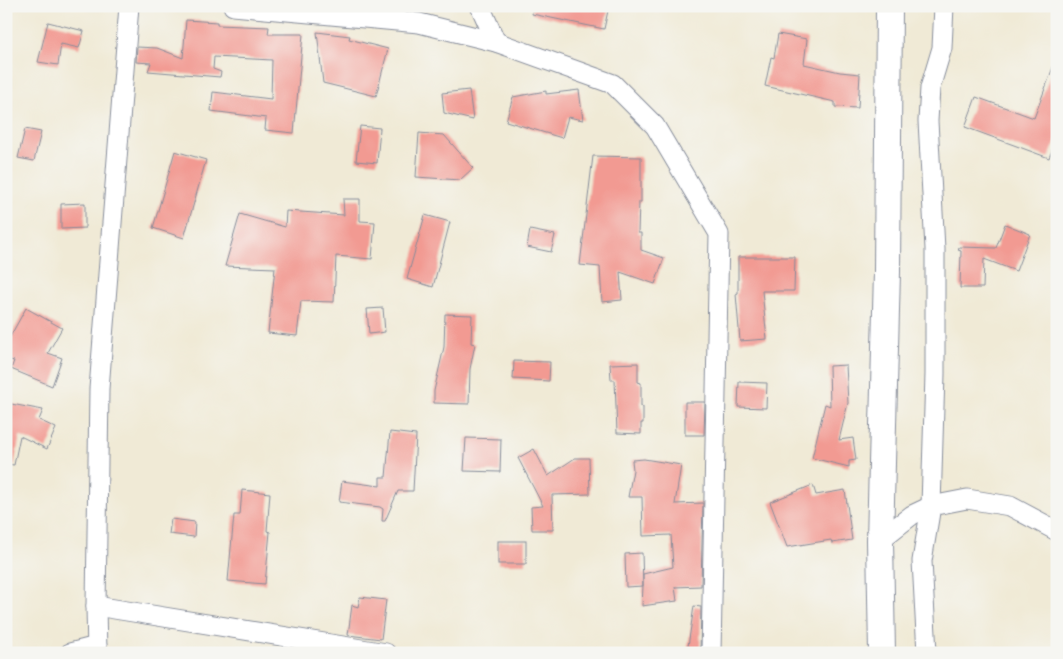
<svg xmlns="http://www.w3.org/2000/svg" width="1063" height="659" viewBox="0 0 1063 659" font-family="Pangolin,sans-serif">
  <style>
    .building { fill: #f29a92 }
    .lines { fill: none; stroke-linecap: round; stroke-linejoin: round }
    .minor-casing { stroke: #868c9a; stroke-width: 21 }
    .secondary-casing { stroke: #868c9a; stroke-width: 28 }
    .minor { stroke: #fff; stroke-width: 19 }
    .secondary { stroke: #fff; stroke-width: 26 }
  </style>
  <rect width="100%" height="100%" fill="#f6f6f2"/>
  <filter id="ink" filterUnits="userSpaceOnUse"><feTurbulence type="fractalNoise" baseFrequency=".02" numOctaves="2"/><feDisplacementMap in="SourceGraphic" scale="10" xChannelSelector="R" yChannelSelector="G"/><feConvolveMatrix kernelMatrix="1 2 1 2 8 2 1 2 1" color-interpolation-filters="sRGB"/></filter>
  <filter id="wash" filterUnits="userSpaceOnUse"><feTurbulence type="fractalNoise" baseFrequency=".0096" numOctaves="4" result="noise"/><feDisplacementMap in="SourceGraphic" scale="20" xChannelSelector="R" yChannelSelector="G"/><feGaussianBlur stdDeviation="1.12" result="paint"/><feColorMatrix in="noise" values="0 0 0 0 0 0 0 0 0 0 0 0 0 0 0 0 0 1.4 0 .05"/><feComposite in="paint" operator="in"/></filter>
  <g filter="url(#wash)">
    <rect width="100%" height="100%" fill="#f0ead6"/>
    <g id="blocks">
      <!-- building -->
      <g class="building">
        <polygon points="533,6 609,6 604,29 532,14"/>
        <polygon points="186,20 217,22 217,25 269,27 268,34 303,34 294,133 265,130 266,118 211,111 213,92 271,99 272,60 214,57 213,69 221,72 220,77 148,71 151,63 136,62 137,47 157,48 183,58"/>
        <polygon points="48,22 84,31 79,48 61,44 58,65 38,62"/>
        <polygon points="317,32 350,36 349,39 388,49 376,96 323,83"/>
        <polygon points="778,34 807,39 804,64 840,72 860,74 858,108 835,107 835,102 765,86 771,57 774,58"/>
        <polygon points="1055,62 1057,62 1057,138 1049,158 965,127 976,97 1034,118"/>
        <polygon points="469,90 473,120 444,113 442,93"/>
        <polygon points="579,90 583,120 568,117 562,138 506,121 513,97 546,91 546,94"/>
        <polygon points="360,126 380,128 377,163 356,161"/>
        <polygon points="25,129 41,132 34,161 18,158"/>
        <polygon points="419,133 444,135 473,168 460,180 416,177"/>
        <polygon points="175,151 206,160 184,238 153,228"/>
        <polygon points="593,156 641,157 641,202 639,202 638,233 641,233 641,250 664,258 655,284 620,272 622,300 602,302 600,267 580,265"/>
        <polygon points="343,199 360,199 360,221 375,222 372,259 336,256 334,302 301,301 297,336 268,333 275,268 225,266 240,214 285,227 286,211 344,215"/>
        <polygon points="85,203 85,228 61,229 61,204"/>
        <polygon points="425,215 450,222 433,287 407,279"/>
        <polygon points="1005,224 1030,234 1016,271 984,259 983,288 960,288 961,251 958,250 959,247 996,248"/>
        <polygon points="530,230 555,235 551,252 527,247"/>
        <polygon points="738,257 795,257 794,291 762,291 767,339 740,341 736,294 738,293"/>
        <polygon points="26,308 62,328 48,353 62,358 52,386 11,369 14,361 6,359 6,344"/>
        <polygon points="383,308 385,332 369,334 367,309"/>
        <polygon points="445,314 472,315 471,343 475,344 470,369 469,404 434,403 434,391 444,347"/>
        <polygon points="514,361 550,362 549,381 513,379"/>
        <polygon points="638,363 638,382 641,383 641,407 643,407 643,423 641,423 641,434 617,433 615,380 611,380 610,364"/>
        <polygon points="846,365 848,403 839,440 853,438 856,460 849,461 849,467 812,458 825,404 830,406 829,366"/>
        <polygon points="739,382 767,383 766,408 738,407"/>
        <polygon points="685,402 705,402 704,435 685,435"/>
        <polygon points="6,403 43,410 39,420 56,428 47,449 20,436 14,465 6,464"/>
        <polygon points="390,432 416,435 413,491 398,491 385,521 382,521 383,509 380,507 339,502 342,481 380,486 380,477 386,477"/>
        <polygon points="466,438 501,439 500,472 464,471"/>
        <polygon points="534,449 548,476 575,458 589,458 590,494 552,495 553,530 532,530 531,507 543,506 518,458"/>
        <polygon points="644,459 681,465 675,504 703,503 701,586 675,587 677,601 642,606 643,586 626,587 625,554 642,553 643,586 643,574 673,567 671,535 643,536 642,497 628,497 633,470 632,460"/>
        <polygon points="813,485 816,495 845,490 852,540 832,543 831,540 787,547 770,502"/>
        <polygon points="242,490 270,493 267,531 270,532 265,584 228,581 234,515 240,515"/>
        <polygon points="171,519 195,522 194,537 169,534"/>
        <rect x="498" y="541" width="28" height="23"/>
        <polygon points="360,597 386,600 381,639 348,635 352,605 358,607"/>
        <polygon points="694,606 701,607 700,653 687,653"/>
      </g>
    </g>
  </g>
  <g filter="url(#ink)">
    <use href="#blocks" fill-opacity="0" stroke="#868c9a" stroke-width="1"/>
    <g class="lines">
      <!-- minor casing -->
      <g class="minor-casing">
        <g id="minor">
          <polyline points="233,6 419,23 496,42 613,84 655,126 719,234 711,653"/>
          <polyline points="480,6 496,42"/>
          <polyline points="880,540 912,515 931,506 967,499 1010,506 1057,531"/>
          <polyline points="96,606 386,653"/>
          <polyline points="70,653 97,646"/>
          <polyline points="97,653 96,606 99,389 129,6"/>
          <polyline points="927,653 922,561 931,506 935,374 935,249 928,121 930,88 942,48 944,6"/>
        </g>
      </g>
      <!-- secondary casing -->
      <g class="secondary-casing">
        <polyline id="secondary" points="882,653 880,540 887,272 889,6"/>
      </g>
      <!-- minor -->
      <use href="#minor" class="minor"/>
      <!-- secondary -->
      <use href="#secondary" class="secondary"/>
    </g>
  </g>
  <!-- margin -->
  <rect width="1063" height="659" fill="none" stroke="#f6f6f2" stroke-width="25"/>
</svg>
